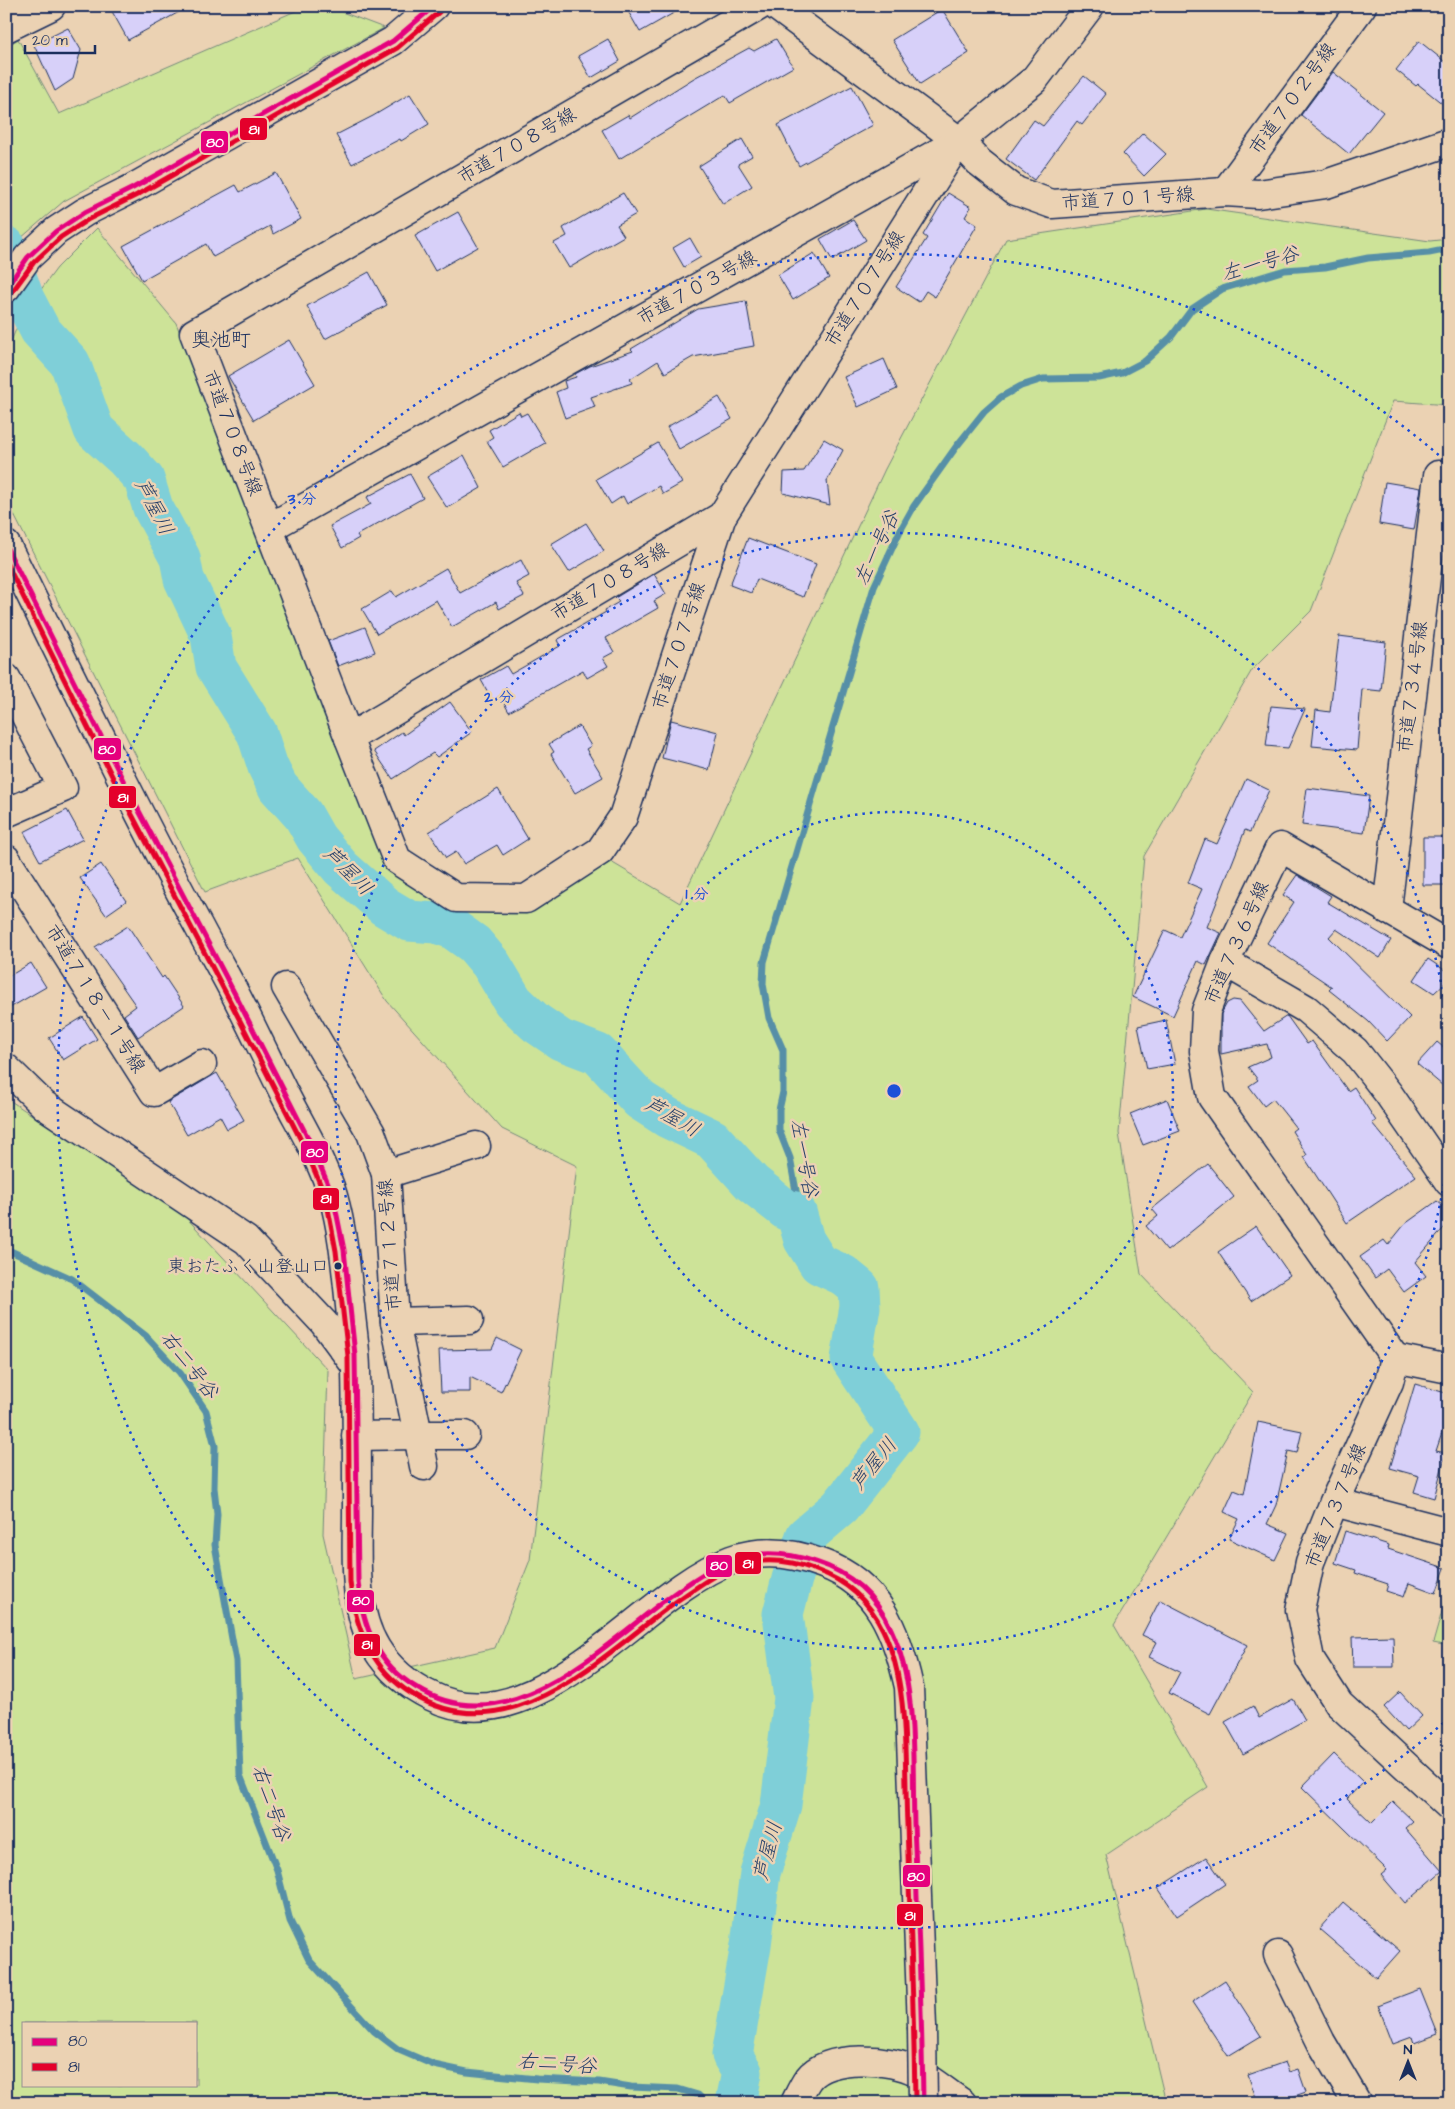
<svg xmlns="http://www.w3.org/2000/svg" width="1455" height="2109" viewBox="0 0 1455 2109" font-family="'Architects Daughter','Klee One',sans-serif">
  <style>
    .green { fill: #cde398; stroke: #74897b; fill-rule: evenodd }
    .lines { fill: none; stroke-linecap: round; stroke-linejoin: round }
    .stream { stroke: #578fa7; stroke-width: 7 }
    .river { stroke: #7fcfd8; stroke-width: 41 }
    .building { fill: #d7d0f9; stroke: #1b2f5e }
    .minor-casing { stroke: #1b2f5e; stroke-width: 31 }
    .minor { stroke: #ebd2b3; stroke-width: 28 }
    .minor-bridge-casing { stroke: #1b2f5e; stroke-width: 31; stroke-linecap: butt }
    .minor-bridge { stroke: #ebd2b3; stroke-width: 28 }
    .bus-1-casing { stroke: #ebd2b3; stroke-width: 9 }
    .bus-2-casing { stroke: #ebd2b3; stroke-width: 9 }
    .bus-1 { stroke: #e5007d; stroke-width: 5 }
    .bus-2 { stroke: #e4002b; stroke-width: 5 }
    .ring { fill: none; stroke: #1d4ed8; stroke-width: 2.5; stroke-dasharray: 2.5 5 }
    .bus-dot { fill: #1b2f5e; stroke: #ebd2b3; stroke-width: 2 }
    .labels { text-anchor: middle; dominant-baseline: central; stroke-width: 5; stroke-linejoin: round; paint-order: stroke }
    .bus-label { font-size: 18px; fill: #1b2f5e; stroke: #ebd2b3; text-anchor: end }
    .street-label { font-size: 19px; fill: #1b2f5e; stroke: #ebd2b3 }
    .water-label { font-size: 20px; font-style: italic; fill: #253f6a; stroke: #ebd2b3 }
    .neighbourhood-label { font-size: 20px; fill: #1b2f5e; stroke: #ebd2b3 }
    .centre { fill: #1d4ed8; stroke: #ebd2b3; stroke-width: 2.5 }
    .ring-label { font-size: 15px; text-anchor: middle; font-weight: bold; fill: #1d4ed8; stroke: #ebd2b3; stroke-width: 5; stroke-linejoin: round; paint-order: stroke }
    .line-badge { stroke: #ebd2b3; stroke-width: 2 }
    .badge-label { font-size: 14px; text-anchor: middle; font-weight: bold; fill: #fff }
  </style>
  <rect width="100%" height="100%" fill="#ebd2b3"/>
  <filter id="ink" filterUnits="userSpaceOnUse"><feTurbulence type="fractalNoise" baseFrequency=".02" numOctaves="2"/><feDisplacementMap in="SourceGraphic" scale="10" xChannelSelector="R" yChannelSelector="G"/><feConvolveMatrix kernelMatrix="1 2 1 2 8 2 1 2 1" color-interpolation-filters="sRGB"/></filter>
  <g filter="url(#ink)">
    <!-- green -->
    <g class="green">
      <polygon points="307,6 326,6 384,28 64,201 6,251 6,47 18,39 59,114"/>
      <path d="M1206,209l224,32 19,-2v166l-56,-4 -82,210 -59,59 -108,186 -25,277 22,141 112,118 -139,233 94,162 -102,68 60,248h-1160v-1005l176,115 146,157 -5,164 33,145 139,-31 35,-88 47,-394 -75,-37 -115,-128 -89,-143 -93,34 -199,-393v-146l16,-38 35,-47 40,-40 79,95 216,547 136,40 83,-48 69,41 205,-434 121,-230zM24,2023h172v62h-172z"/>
      <polygon points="1449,1587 1449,1646 1433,1643"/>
    </g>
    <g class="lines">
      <!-- stream -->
      <g class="stream">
        <polyline points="796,1212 798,1202 790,1158 779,1130 779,1110 783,1092 783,1050 769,1018 763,984 764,962 874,587 900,531 914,506 956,447 984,412 1001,397 1021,386 1043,379 1099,378 1122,373 1145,361 1171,337 1192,309 1222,289 1285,270 1325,267 1368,258 1429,253 1449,249"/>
        <polyline points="6,1249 72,1279 146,1336 180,1373 206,1411 215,1446 214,1488 217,1514 215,1545 236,1661 240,1775 277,1870 290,1921 309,1960 374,2031 399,2050 434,2065 467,2072 537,2079 599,2082 631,2087 678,2089 698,2095 706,2103"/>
      </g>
      <!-- river -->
      <polyline class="river" points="6,247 24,299 40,330 70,363 94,430 125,458 144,479 153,508 180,558 184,579 211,636 216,667 257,733 268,767 278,787 303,815 316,838 341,868 384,906 409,921 436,923 453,929 474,944 491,964 513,1001 536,1023 561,1040 598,1054 640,1100 668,1118 712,1139 752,1183 786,1210 796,1212 804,1240 819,1264 843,1275 859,1288 860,1307 851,1359 899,1432 840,1507 806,1536 792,1579 783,1614 794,1698 781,1805 760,1873 751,1945 732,2055 742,2072 736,2103"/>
    </g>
    <!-- building -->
    <g class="building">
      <polygon points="109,6 190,6 128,40"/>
      <polygon points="625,6 686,6 640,32"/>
      <polygon points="942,9 969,53 920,84 892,40"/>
      <polygon points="68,28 81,50 73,79 55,91 34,45"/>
      <polygon points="608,39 620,61 591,78 578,56"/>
      <polygon points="776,39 793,67 730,103 725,95 619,159 602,130 628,115 630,118 694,78 749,48 754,51"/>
      <polygon points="1419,41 1449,65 1449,109 1418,84 1416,86 1396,70"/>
      <polygon points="1333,72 1383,112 1349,154 1301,115"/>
      <polygon points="1084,76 1106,94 1082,125 1077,121 1034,180 1006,159 1034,120 1043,126"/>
      <polygon points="852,86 873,125 799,166 778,125"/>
      <polygon points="410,94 429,124 401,141 400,139 352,164 336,135 373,116"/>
      <polygon points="1143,133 1166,154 1144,176 1123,154"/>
      <polygon points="742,139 752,156 738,164 752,186 723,204 699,166"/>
      <polygon points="276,173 301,219 273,234 270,226 213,257 206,244 142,280 123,246 236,185 240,192"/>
      <polygon points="623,193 636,214 617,225 624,236 569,268 554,243 567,236 563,228"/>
      <polygon points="948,193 971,207 965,217 977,225 935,297 926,291 919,302 896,287 927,238 923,235"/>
      <polygon points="458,212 478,247 435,271 415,236"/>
      <polygon points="853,220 866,240 832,260 820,239"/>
      <polygon points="690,238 701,257 684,267 673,248"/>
      <polygon points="814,253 829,278 793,300 778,275"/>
      <polygon points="369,272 387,305 325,339 307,306"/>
      <polygon points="746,301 754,346 693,357 665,373 658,361 630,379 632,383 591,397 595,407 565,418 556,392 566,388 564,381 576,377 575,374 590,366 633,351 631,349 698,309"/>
      <polygon points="289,340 315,384 254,420 228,376"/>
      <polygon points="884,359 897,389 858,407 844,377"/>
      <polygon points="719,397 732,419 679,449 667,427"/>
      <polygon points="519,412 521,416 527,413 545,443 503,467 487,441 493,437 489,430"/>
      <polygon points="824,439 843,450 827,481 830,505 783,493 784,472 804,471"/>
      <polygon points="658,443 682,483 663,494 659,486 627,504 623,496 611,504 596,479"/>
      <polygon points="464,455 481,488 447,508 427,477"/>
      <polygon points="410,474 423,498 357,535 359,538 342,548 330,526 371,504 367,497"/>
      <polygon points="1385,482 1421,488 1414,530 1379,524"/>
      <polygon points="586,523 604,551 569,572 551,544"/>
      <polygon points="748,538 816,564 803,597 757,579 751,593 730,585"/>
      <polygon points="521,560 529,576 516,583 524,596 499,609 496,602 452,627 436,600 377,634 362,609 392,591 396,597 446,568 460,593"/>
      <polygon points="654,574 666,594 654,601 658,608 606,638 614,652 603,658 608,666 587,678 583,670 509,712 500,696 493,701 481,680 506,666 511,674 560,646 557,640 606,612 605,610 619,602 615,598"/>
      <polygon points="365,627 375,652 338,666 328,641"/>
      <polygon points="1339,636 1386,642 1381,691 1362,689 1357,750 1312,746 1316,710 1330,712"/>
      <polygon points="450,702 472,732 437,757 433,753 393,779 374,751 402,732 404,735"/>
      <polygon points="1271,706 1305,709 1288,748 1266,746"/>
      <polygon points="671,720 718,732 709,770 662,758"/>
      <polygon points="579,726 591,746 586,749 603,777 575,793 551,754 554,752 549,744"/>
      <polygon points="1246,779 1269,790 1250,832 1245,830 1207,927 1221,933 1206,965 1198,961 1173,1016 1133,997 1165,930 1180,937 1202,889 1188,883 1205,839 1217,844"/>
      <polygon points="1307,788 1369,796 1364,833 1302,825"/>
      <polygon points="498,789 528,839 503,855 497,845 464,864 456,852 446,858 429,832"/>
      <polygon points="67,810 83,839 40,861 24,832"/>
      <polygon points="1423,837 1449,837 1447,885 1423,885"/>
      <polygon points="101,864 126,901 106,915 80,878"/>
      <polygon points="1297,875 1331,896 1327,902 1391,940 1380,958 1336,929 1329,937 1410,1017 1387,1041 1368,1021 1329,990 1332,987 1267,943 1294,902 1283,895"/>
      <polygon points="128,926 162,978 164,976 184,1006 138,1037 124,1015 136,1006 95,947"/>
      <polygon points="1428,959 1449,973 1449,979 1434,993 1414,980"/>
      <polygon points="31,963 46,987 6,1010 6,978"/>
      <polygon points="1233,1000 1240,1001 1264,1031 1287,1016 1307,1044 1312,1041 1348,1091 1354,1087 1376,1121 1372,1123 1416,1176 1347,1223 1304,1157 1307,1155 1292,1131 1296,1128 1273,1099 1264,1106 1249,1086 1258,1080 1248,1067 1271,1057 1267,1044 1221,1054 1221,1014 1227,1003"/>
      <polygon points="83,1017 97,1039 63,1060 49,1038"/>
      <polygon points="1166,1020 1175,1064 1147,1069 1138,1026"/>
      <polygon points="1437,1042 1449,1052 1449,1091 1417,1064"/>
      <polygon points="217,1073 244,1120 227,1129 220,1116 187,1135 168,1102"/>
      <polygon points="1167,1099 1180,1131 1143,1145 1130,1114"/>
      <polygon points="1208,1164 1234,1197 1167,1251 1146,1226 1158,1216 1152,1209"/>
      <polygon points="1437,1201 1449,1211 1449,1222 1415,1262 1426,1276 1404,1292 1387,1269 1375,1278 1360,1257 1384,1240 1388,1245 1405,1224"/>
      <polygon points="1256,1226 1290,1275 1251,1301 1218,1252"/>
      <polygon points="497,1338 521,1350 501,1392 470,1377 470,1392 441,1392 439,1350 492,1349"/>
      <polygon points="1415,1384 1449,1394 1449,1412 1436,1451 1446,1453 1434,1498 1414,1492 1419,1476 1390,1468"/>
      <polygon points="1258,1422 1302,1431 1297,1453 1288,1451 1276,1505 1267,1524 1288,1533 1275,1560 1229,1539 1239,1519 1224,1512 1234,1490 1244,1494"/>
      <polygon points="1345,1531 1389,1545 1388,1549 1445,1568 1436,1593 1409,1583 1404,1597 1386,1591 1388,1584 1355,1573 1356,1570 1335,1563"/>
      <polygon points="1160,1600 1247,1645 1210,1714 1169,1693 1180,1672 1149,1657 1157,1642 1142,1635"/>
      <polygon points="1393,1636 1394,1667 1353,1667 1352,1637"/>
      <polygon points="1400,1692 1422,1716 1406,1731 1384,1707"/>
      <polygon points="1293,1699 1305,1720 1243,1754 1225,1722 1253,1706 1259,1718"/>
      <polygon points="1334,1754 1363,1782 1347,1799 1372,1823 1393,1802 1413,1821 1405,1828 1442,1871 1405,1903 1381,1875 1387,1870 1302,1787"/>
      <polygon points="1206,1857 1225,1884 1177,1916 1158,1888"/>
      <polygon points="1343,1902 1400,1951 1376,1978 1319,1929"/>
      <polygon points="1225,1980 1261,2036 1228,2056 1192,2002"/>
      <polygon points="1420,1989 1438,2034 1414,2043 1412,2037 1393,2044 1378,2005"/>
      <polygon points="1285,2062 1289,2072 1298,2069 1306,2092 1275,2103 1258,2103 1248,2075"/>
    </g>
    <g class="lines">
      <!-- minor casing -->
      <g class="minor-casing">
        <g id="minor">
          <polyline points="776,6 959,141 979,162 1016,191 1052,204 1225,192 1258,194 1326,184 1449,142"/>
          <polyline points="6,28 51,6"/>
          <polyline points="1225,192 1362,6"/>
          <polyline points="6,288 28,257 56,231 85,212 133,188 393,41 434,6"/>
          <polyline points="722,516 349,738 194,333 759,6"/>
          <polyline points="269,528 959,141 1034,80 1090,6"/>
          <path d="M6,545c64,129 126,258 194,384 10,19 21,38 31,57 19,36 36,73 54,109 17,33 37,65 48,101 10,35 13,73 17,110 2,22 6,44 6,65 1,47 1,94 1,140 0,44 -5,98 19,137 14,23 32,37 55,48 105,53 210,-103 300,-136 30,-11 63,-7 92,4 56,20 74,69 86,123l13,340"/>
          <polyline points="6,678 63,788 6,813"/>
          <polyline points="349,738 397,860 456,898 526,899 600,851 623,817 722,516 959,141"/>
          <polyline points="6,859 154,1092 202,1064"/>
          <polyline points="1387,909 1438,475 1449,476"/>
          <polyline points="1225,962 1306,1009 1355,1051 1388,1093 1449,1182"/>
          <polyline points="286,987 371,1133 386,1174 395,1322 418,1435 356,1436"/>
          <polyline points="6,1068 44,1105 246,1240 324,1323 355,1365"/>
          <polyline points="386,1174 476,1146"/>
          <polyline points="395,1322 469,1320"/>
          <polyline points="1395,1358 1212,1097 1204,1051 1206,1011 1225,962 1280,847 1449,945"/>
          <polyline points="1449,1369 1395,1358 1389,1382 1334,1502 1310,1562 1300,1610 1310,1659 1339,1704 1449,1806"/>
          <polyline points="424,1466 418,1435 465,1435"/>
          <polyline points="1334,1502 1449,1532"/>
          <polyline points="1278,1955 1321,2042 1357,2103"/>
          <path d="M795,2103c4,-8 8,-17 13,-24 20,-26 84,-21 109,-7 16,9 30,21 45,31"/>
        </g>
      </g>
      <!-- minor -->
      <use href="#minor" class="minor"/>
      <!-- minor-bridge casing -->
      <g class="minor-bridge-casing">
        <polyline id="minor-bridge" points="922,2027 923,2103"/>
      </g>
      <!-- minor-bridge -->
      <use href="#minor-bridge" class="minor-bridge"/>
      <!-- bus-1 casing -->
      <g class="bus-1-casing">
        <g id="bus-1">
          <polyline points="6,288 28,257 56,231 85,212 133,188 393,41 434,6"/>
          <path d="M6,546l120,240 112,214 73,144 22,52 11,54 11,105 3,226c4,45 19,83 59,107 94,58 187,-45 259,-96 20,-14 42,-29 66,-35 24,-6 50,-3 74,5 35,11 60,34 75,67 27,58 21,132 23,195 4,93 8,186 9,279"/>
        </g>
      </g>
      <!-- bus-2 casing -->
      <g class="bus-2-casing">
        <g id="bus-2">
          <polyline points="12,292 34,262 61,237 89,219 137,195 397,48 439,12"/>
          <path d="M6,562l113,228 112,213 74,145 21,50 10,53 12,105 2,226c5,46 21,87 62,112 100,62 194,-43 269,-96 19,-13 39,-28 61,-34 25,-6 51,-3 74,6 31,11 53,31 67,60 27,55 21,133 24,194 3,93 7,186 8,279"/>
        </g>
      </g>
      <!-- bus-1 -->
      <use href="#bus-1" class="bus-1"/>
      <!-- bus-2 -->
      <use href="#bus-2" class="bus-2"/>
    </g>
  </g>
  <!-- distance rings -->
  <g class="ring">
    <circle cx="894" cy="1091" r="279"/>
    <path d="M1448 1154A558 558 0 1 1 1448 1028"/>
    <path d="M1449 1718A837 837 0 1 1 1449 464"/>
  </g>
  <!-- markers -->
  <circle class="bus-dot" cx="338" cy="1266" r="4.5"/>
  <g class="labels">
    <!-- bus labels -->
    <g class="bus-label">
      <text x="329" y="1266">東おたふく山登山口</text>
    </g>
    <!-- street labels -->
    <g class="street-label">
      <text transform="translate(1293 99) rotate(-54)">市道７０２号線</text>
      <text transform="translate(517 146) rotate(-30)">市道７０８号線</text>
      <text transform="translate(1128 199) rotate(-4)">市道７０１号線</text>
      <text transform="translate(697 288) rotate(-29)">市道７０３号線</text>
      <text transform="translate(865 289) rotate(-58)">市道７０７号線</text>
      <text transform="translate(232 433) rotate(69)">市道７０８号線</text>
      <text transform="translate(610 582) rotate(-31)">市道７０８号線</text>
      <text transform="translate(679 646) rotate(-72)">市道７０７号線</text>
      <text transform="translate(1413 687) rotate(-83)">市道７３４号線</text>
      <text transform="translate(1237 943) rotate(-66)">市道７３６号線</text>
      <text transform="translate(95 999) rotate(58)">市道７１８－１号線</text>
      <text transform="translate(390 1245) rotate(-94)">市道７１２号線</text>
      <text transform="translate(1336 1506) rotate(-68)">市道７３７号線</text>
    </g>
    <!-- water labels -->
    <g class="water-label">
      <text transform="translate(1260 264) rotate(-16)">左一号谷</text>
      <text transform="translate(154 507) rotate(63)">芦屋川</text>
      <text transform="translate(877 548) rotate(-65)">左一号谷</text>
      <text transform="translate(348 871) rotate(45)">芦屋川</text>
      <text transform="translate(672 1117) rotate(30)">芦屋川</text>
      <text transform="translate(804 1158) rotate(80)">左一号谷</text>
      <text transform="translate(189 1365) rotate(52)">右二号谷</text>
      <text transform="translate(874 1464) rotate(-51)">芦屋川</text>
      <text transform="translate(271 1803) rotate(71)">右二号谷</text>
      <text transform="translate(768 1851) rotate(-75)">芦屋川</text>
      <text transform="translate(557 2064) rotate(4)">右二号谷</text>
    </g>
    <!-- neighbourhood labels -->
    <g class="neighbourhood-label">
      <text x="221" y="340">奥池町</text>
    </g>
  </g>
  <circle cx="894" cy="1091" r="8" class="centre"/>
  <g class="ring-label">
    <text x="302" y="504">3 分</text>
    <text x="499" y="702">2 分</text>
    <text x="697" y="899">1 分</text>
  </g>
  <g class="line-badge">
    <rect x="239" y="117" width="29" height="24" rx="5" fill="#e4002b"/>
    <rect x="200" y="130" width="29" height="24" rx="5" fill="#e5007d"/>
    <rect x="93" y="737" width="29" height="24" rx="5" fill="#e5007d"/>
    <rect x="108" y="785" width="29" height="24" rx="5" fill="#e4002b"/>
    <rect x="300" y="1140" width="29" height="24" rx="5" fill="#e5007d"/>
    <rect x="312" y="1187" width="28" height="24" rx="5" fill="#e4002b"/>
    <rect x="734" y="1551" width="28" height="24" rx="5" fill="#e4002b"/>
    <rect x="705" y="1554" width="28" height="24" rx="5" fill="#e5007d"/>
    <rect x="346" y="1589" width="29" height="24" rx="5" fill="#e5007d"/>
    <rect x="353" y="1633" width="28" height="24" rx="5" fill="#e4002b"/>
    <rect x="902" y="1864" width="29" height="24" rx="5" fill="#e5007d"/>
    <rect x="896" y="1903" width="28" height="24" rx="5" fill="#e4002b"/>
  </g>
  <g class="badge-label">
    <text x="254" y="134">81</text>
    <text x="215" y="147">80</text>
    <text x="107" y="754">80</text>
    <text x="123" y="802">81</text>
    <text x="315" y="1157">80</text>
    <text x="326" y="1203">81</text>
    <text x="748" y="1568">81</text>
    <text x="719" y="1570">80</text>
    <text x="361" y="1605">80</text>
    <text x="367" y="1649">81</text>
    <text x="916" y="1881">80</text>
    <text x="910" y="1920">81</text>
  </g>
  <!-- margin -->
  <rect width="1455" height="2109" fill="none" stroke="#ebd2b3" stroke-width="25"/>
  <rect x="12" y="12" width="1430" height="2084" fill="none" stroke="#1b2f5e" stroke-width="2" filter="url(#ink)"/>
  <!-- legend -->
  <rect x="22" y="2022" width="175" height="65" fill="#ebd2b3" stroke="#989191"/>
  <rect x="32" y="2038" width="25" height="8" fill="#e5007d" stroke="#989191"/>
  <text x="68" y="2046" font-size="15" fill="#1b2f5e">80</text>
  <rect x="32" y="2063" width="25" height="8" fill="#e4002b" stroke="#989191"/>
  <text x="68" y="2072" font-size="15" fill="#1b2f5e">81</text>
  <!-- north arrow -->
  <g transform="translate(1408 2062)" stroke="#ebd2b3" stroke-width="4" paint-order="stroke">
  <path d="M0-4L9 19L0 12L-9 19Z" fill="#1b2f5e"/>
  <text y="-8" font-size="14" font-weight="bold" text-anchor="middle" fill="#1b2f5e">N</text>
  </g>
  <!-- scale -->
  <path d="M25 45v8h70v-8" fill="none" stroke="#1b2f5e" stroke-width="2.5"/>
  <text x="32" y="45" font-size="15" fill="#1b2f5e" stroke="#ebd2b3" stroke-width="4" paint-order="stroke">20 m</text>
</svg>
